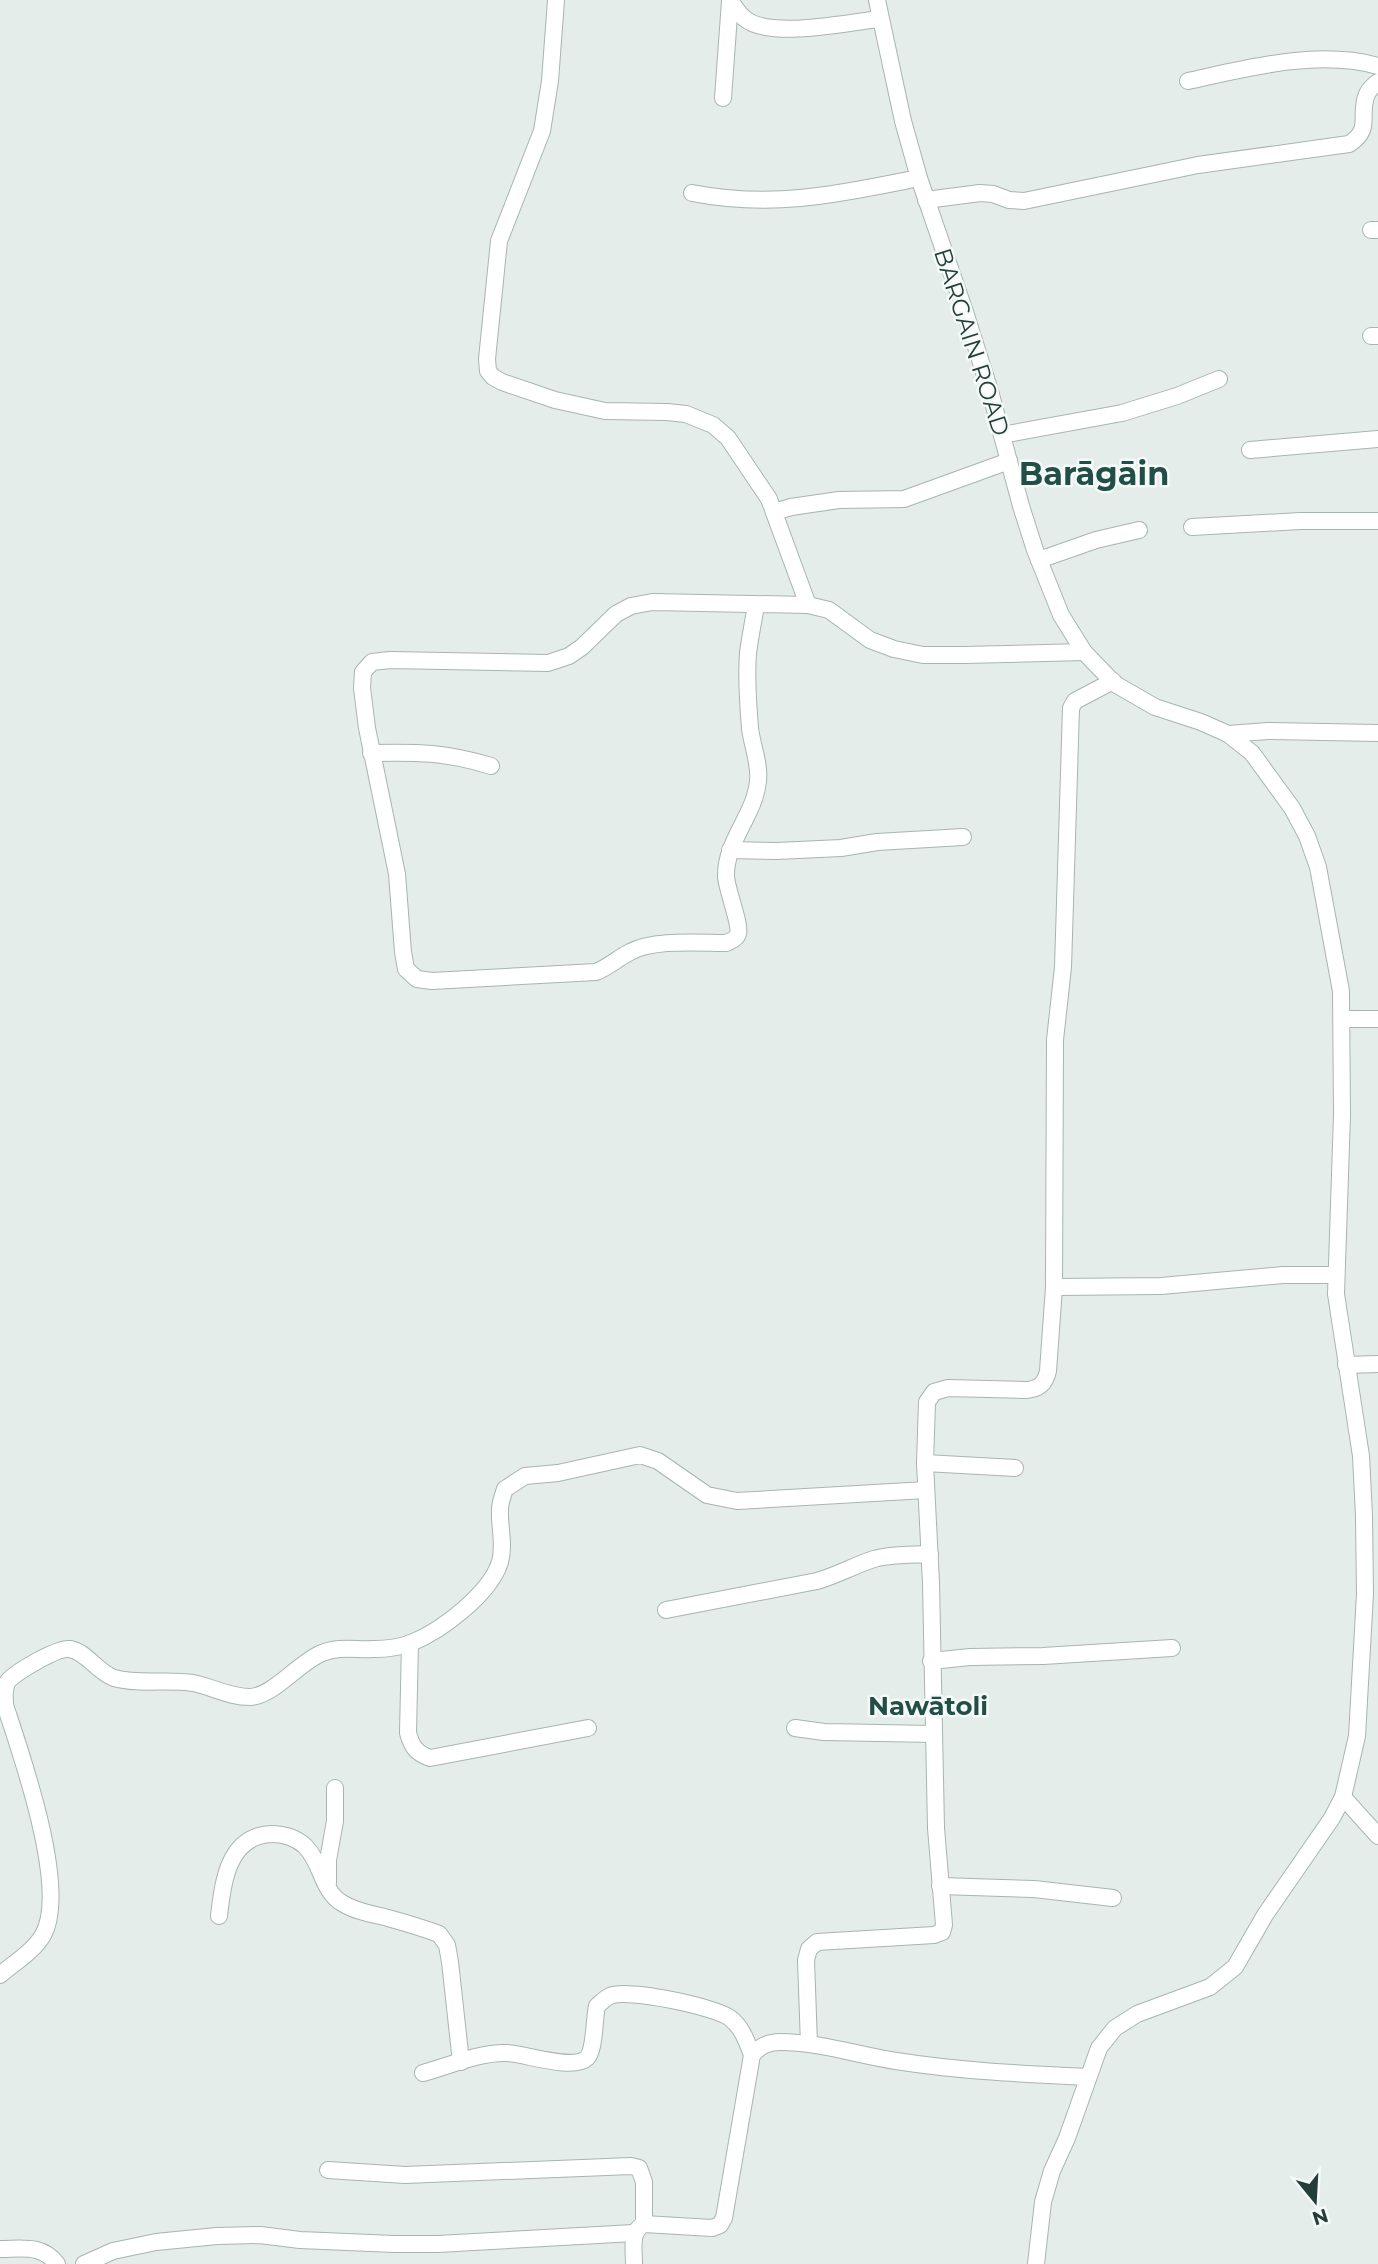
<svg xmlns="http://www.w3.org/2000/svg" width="1378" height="2264" viewBox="0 0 1378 2264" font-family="Montserrat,sans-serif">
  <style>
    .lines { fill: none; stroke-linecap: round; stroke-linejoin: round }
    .minor-casing { stroke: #a7b5b1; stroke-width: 18 }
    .minor { stroke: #fff; stroke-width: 16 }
    .labels { text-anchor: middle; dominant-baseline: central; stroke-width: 5; stroke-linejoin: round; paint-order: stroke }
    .street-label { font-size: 24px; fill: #243e39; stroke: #f5f9f7 }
    .neighbourhood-label { font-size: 26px; font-weight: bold; fill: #214f48; stroke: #f5f9f7 }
    .district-label { font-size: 32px; font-weight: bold; fill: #214f48; stroke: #f5f9f7 }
  </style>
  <rect width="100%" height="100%" fill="#e4edea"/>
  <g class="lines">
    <!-- minor casing -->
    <g class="minor-casing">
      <g id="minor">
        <polyline points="556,0 550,81 542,131 499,241 487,359 488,371 493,377 502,382 555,400 605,411 667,412 686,414 713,425 728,438 769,499 808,605"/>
        <path d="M730,0c4,6 8,13 14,18 25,22 103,4 136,1"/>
        <polyline points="877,0 903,121 919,178 965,312 990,391 1021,506 1035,550 1061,615 1084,652 1115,684 1155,707 1201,722 1228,734 1268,731 1378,733"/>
        <path d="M1188,81c60,-13 130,-32 190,-15"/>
        <polyline points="723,98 730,1"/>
        <path d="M692,193c82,16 147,1 227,-15"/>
        <path d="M926,200l54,-7 13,1 16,6 15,1 174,-36 151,-21c24,-15 9,-29 18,-50 2,-4 7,-9 11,-12"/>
        <polyline points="1371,230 1378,230"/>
        <polyline points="1371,336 1378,336"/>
        <polyline points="1002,435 1122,413 1177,396 1219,379"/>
        <polyline points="1250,450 1378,439"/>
        <polyline points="774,512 791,507 839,500 904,499 1009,461"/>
        <polyline points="1192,527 1300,521 1378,521"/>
        <polyline points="1039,560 1096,540 1139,530"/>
        <path d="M756,606c-3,16 -6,32 -8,47 -2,25 0,51 2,75 2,18 10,35 8,53 -3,34 -33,60 -32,96 1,13 15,48 12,57 -2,6 -8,7 -12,9 -28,0 -72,-4 -96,9 -12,6 -21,15 -34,20l-164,9 -15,-2 -11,-10 -3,-17 -6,-78 -30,-146 -5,-40 1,-16 9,-10 18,-2 158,3 21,-7 13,-9 34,-33 15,-8 21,-4 156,3 21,5 41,30 24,9 29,6h41l120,-3"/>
        <path d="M371,753c47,-1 75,-1 120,13"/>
        <polyline points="730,850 777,851 841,848 877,842 963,837"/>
        <polyline points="1342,1019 1378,1019"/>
        <polyline points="1054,1287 1161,1286 1283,1275 1335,1275"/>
        <polyline points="1346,1365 1378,1364"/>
        <polyline points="925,1463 1015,1468"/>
        <path d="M666,1610l151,-29c21,-6 38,-16 57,-22 17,-5 38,-4 56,-5"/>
        <path d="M410,1643l-2,90c4,14 8,20 22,25l158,-30"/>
        <polyline points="931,1661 970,1657 1043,1656 1172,1648"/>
        <polyline points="795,1728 824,1732 934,1734"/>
        <polyline points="1343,1797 1378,1836"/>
        <polyline points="328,1883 328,1860 335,1821 335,1788"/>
        <polyline points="940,1886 1034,1889 1113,1898"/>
        <path d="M219,1916c4,-34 9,-80 52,-82 13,0 24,3 34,12 17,17 16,44 37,57 14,9 31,11 46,15 18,5 35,10 51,16l8,11 3,17 11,100"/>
        <path d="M0,1975c14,-12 34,-24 43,-40 26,-46 -22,-181 -38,-230 0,-8 -2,-18 4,-25 9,-9 49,-33 61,-31 17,3 27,23 44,29 25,7 54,1 79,5 20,4 36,14 57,14 24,-1 49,-35 72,-44 17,-7 35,-3 52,-4 12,0 27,-2 37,-6 30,-12 79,-49 89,-81 5,-18 -1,-35 0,-53 0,-6 3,-14 5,-20l20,-13 33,-3 82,-18 18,6 49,34 30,6 189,-11"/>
        <path d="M809,2044l-3,-84 3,-11 8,-7 117,-7 8,-3 2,-7 -8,-97 -5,-245 -6,-120 2,-61 7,-10 14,-4 78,2c13,-1 19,-6 22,-19l6,-84 1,-247 8,-73 8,-259 4,-7 38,-20"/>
        <path d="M423,2073c26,-7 56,-21 84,-20 19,1 66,18 80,5 8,-8 7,-40 10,-52 4,-3 8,-8 13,-10 17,-8 106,11 120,22 12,9 17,24 22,37"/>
        <polyline points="328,2170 405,2175 631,2166 639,2168 644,2182 644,2224"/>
        <path d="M0,2249c22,0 42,-5 57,15"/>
        <polyline points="84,2264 113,2251 156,2242 217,2236 260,2235 300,2240 394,2244 438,2244 634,2233"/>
        <path d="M634,2264c0,-15 -4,-33 10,-40l68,4 8,-3 4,-7 28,-163c8,-9 16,-13 28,-13 39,0 77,13 116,19 64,10 127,13 192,16"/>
        <polyline points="1036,2264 1043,2202 1052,2171 1067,2138 1099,2048 1115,2028 1137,2014 1210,1987 1235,1967 1265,1915 1332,1818 1343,1797 1357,1736 1365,1594 1364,1516 1361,1456 1336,1294 1342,1115 1341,991 1318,867 1307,836 1292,808 1252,753 1228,734"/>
      </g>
    </g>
    <!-- minor -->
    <use href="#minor" class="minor"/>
  </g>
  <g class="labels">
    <!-- street labels -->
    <g class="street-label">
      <text transform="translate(972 342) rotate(72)">BARGAIN ROAD</text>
    </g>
    <!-- neighbourhood labels -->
    <g class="neighbourhood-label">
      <text x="928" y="1706">Nawātoli</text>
    </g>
    <!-- district labels -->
    <g class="district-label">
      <text x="1094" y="473">Barāgāin</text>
    </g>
  </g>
  <!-- north arrow -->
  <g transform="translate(1315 2201) rotate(162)" stroke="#f5f9f7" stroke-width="5" paint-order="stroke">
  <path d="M0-5L12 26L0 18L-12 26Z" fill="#243e39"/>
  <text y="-10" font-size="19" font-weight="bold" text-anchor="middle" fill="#243e39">N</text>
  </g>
</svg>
